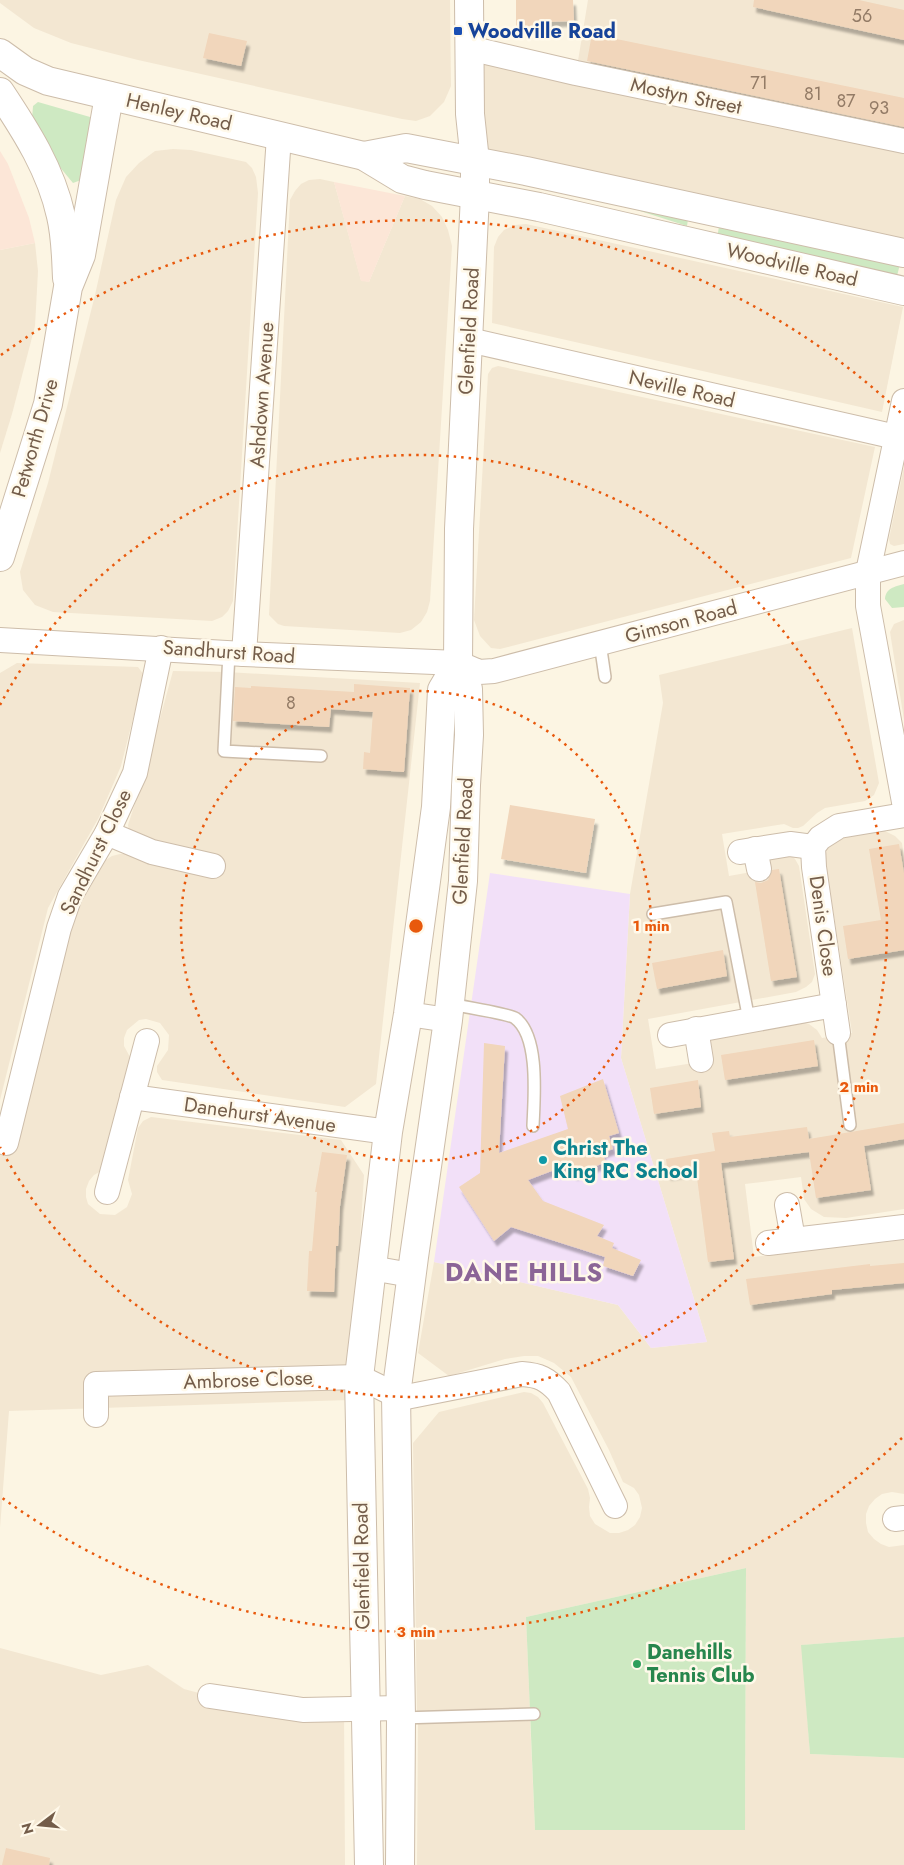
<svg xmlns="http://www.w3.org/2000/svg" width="904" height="1865" viewBox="0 0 904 1865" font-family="Jost,sans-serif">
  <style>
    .residential { fill: #f3e7d2 }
    .commercial { fill: #fce6d7 }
    .education { fill: #f2e0f8 }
    .green { fill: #cee9c2 }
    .building { fill: #f1d6bb; filter: url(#shadow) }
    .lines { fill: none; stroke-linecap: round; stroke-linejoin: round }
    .service-casing { stroke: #cdbdaa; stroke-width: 14 }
    .minor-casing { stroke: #cdbdaa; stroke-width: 26 }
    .tertiary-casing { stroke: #cdbdaa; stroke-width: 30 }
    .service { stroke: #fff; stroke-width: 11 }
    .minor { stroke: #fff; stroke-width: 24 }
    .tertiary { stroke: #fff; stroke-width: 28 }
    .ring { fill: none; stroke: #e8590c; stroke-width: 2.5; stroke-dasharray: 2.5 5 }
    .transit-dot { fill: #1a4fb4; stroke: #fff9ea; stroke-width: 2 }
    .culture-dot { fill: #0f9aa8; stroke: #fff9ea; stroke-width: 2 }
    .leisure-dot { fill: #2e9e5b; stroke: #fff9ea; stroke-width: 2 }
    .labels { text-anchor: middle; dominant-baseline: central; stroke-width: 5; stroke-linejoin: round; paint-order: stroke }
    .number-label { font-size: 18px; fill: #937b66 }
    .transit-label { font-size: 20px; font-weight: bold; fill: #164399; stroke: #fff9ea; text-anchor: start }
    .street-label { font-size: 20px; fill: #745d4a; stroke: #fff9ea }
    .culture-label { font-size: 20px; font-weight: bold; fill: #0d838f; stroke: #fff9ea; text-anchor: start }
    .leisure-label { font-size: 20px; font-weight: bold; fill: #27864d; stroke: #fff9ea; text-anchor: start }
    .district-label { font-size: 25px; font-weight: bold; letter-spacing: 1px; fill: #8b6597; stroke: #fff9ea }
    .centre { fill: #e8590c; stroke: #fff9ea; stroke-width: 2.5 }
    .ring-label { font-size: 15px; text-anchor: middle; font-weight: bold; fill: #e8590c; stroke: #fff9ea; stroke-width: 5; stroke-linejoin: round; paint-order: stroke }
  </style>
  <defs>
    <filter id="shadow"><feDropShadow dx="3" dy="5.5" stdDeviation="1" flood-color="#0004"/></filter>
  </defs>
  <rect width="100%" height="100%" fill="#fcf5e3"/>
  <!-- residential -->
  <g class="residential">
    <polygon points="0,0 450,0 451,86 444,102 430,116 416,121 402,119 138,60 71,43 34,28 4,6 0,3"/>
    <polygon points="588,0 904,0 904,253 475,161 469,48 576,73"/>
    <polygon points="173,149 191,150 246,162 252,168 256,177 258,193 233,601 228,611 222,617 212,621 53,612 35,605 23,590 20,572 48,483 95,295 116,200 126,177 139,163 155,151"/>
    <polygon points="320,179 334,182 361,280 369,282 405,196 420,199 432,206 442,217 448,230 452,246 430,601 427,612 421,622 411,630 400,633 284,626 278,624 269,615 290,200 295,191 301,184 309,180"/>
    <polygon points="526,224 903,307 882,412 492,323 494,247 498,237 504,230 515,225"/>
    <polygon points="35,243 38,271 35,326 12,414 0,453 0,250"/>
    <polygon points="498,366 875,447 851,558 500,649 491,648 480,636 474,620 488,374 492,368"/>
    <polygon points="904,467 904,544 894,546 890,544 889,539"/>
    <polygon points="904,620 904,720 890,632 894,624"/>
    <polygon points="852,628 879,783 874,795 865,801 825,808 817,813 803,826 798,828 793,828 784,824 722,834 729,876 768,869 769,862 773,856 789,853 795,859 799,866 815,974 812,982 806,987 796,992 648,1019 656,1069 706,1061 708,1045 712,1039 800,1022 809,1024 817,1030 822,1038 852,1033 825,858 827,848 832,841 840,836 883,830 895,836 902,843 904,857 904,1209 846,1218 824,1217 811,1209 804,1199 801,1177 745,1184 754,1257 904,1240 904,1494 892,1492 882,1494 875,1499 869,1506 866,1514 866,1523 868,1532 874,1539 881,1544 889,1547 904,1545 904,1637 802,1645 810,1754 904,1758 904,1865 417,1865 418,1720 530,1718 535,1830 745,1830 746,1568 526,1617 530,1711 417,1715 413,1443 439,1412 524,1392 531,1393 538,1397 543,1403 588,1489 590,1498 589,1507 590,1516 595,1524 610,1533 619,1533 628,1530 635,1525 640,1517 642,1508 639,1495 634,1488 623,1482 609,1450 571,1377 554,1363 538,1356 524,1356 505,1359 449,1376 418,1353 434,1262 618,1305 651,1348 707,1342 621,1058 630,894 663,703 659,675"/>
    <polygon points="17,663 138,667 144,675 121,766 99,817 48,908 0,1100 0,673"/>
    <polygon points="173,671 227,672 420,683 376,1084 345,1107 162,1080 157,1072 157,1066 168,1050 169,1035 160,1023 146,1019 139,1020 127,1030 124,1038 124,1046 130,1057 101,1171 94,1175 89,1181 86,1189 86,1197 88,1204 100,1214 115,1215 127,1207 132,1194 128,1180 138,1128 143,1121 151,1117 341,1140 364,1175 350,1400 9,1411 0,1528 0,1143 81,902 104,861 112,856 120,854 127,854 133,857 128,825 145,773"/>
    <polygon points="0,1648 101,1675 148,1665 184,1689 210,1696 344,1710 345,1865 0,1865"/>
  </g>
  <!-- commercial -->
  <g class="commercial">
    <polygon points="0,151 8,164 29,218 35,243 0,250"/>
    <polygon points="334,182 405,196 369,282 361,281"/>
  </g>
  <!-- education -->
  <polygon class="education" points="490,873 630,894 621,1058 707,1342 651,1348 618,1305 434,1262"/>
  <!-- green -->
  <g class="green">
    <polygon points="38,102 90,117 95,123 81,180 73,183 54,160 32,119 33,106"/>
    <polygon points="541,188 689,213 687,226 637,210"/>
    <polygon points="720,221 901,260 897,276 717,238"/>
    <path d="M904,584v23l-12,1 -7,-9c1,-11 9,-12 19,-15z"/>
    <polygon points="746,1568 745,1830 535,1830 526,1617"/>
    <polygon points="904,1637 904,1758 810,1754 801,1645"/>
  </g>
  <!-- building -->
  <g class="building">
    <polygon points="516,0 573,0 574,21 546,22 546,26 516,27"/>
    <polygon points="754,0 859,0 904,10 904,40 753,7"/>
    <polygon points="209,33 247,41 241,66 203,58"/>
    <polygon points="592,34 904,98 904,127 587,61"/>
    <polygon points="354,684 410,688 404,772 363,769 364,752 370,753 373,712 331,709 329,727 233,721 235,687 251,688 251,686 354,692"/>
    <polygon points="510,805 595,819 586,873 501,859"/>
    <polygon points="899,844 904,873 904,950 848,959 843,926 881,920 869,849"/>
    <polygon points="779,869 797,977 771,981 755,882 761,883 768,880 772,870"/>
    <polygon points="723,950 727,976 657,989 652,963"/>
    <polygon points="814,1040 818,1066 725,1080 721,1055"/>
    <polygon points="484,1043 505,1046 499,1153 568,1129 560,1096 603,1079 619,1133 609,1136 613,1149 602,1153 606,1162 574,1175 570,1164 528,1180 543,1201 604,1225 597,1236 614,1243 612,1248 641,1260 633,1276 603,1266 605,1257 511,1227 494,1241 459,1187 480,1173"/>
    <polygon points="698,1080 701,1107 654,1114 650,1088"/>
    <polygon points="904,1123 904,1139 864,1146 871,1190 816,1198 809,1152 721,1163 734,1259 708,1262 696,1170 668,1175 666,1159 715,1151 712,1133 729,1131 730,1137 807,1127 809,1139"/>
    <polygon points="322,1152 347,1155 340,1206 338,1246 336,1246 334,1292 307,1291 309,1251 312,1251 317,1192 315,1192"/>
    <polygon points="904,1263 904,1283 832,1290 832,1294 750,1305 746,1279 870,1264 870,1266"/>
    <polygon points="6,1848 50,1858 49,1865 2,1865"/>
  </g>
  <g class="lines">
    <!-- service casing -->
    <g class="service-casing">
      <g id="service">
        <polyline points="600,643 605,677"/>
        <polyline points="229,653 224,751 321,756"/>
        <polyline points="653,914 726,902 749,1020"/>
        <path d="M450,1004c11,2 59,10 65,14 25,18 19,81 18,108"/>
        <polyline points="838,1033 850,1125"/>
        <polyline points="401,1718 534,1714"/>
      </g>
    </g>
    <!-- minor casing -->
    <g class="minor-casing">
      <g id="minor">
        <polyline points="469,48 576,73 904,141"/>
        <polyline points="469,340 896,437"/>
        <polyline points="904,401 868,572 868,606 904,802"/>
        <polyline points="0,640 244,654 458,663 479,672 494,671 904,563"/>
        <polyline points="244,654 279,136"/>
        <polyline points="107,833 152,852 213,866"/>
        <polyline points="755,849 759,869"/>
        <polyline points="740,852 790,844 813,847"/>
        <polyline points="408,1014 448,1020"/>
        <polyline points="696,1029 701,1060"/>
        <polyline points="838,1033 814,867 813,847 820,838 839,826 904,815"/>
        <polyline points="670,1035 834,1005"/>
        <polyline points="132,1097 388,1132"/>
        <polyline points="6,1143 59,928 70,896 107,833 135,773 161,648"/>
        <polyline points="107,1192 147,1041"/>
        <polyline points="787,1205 793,1239"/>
        <polyline points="768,1243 904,1227"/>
        <polyline points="371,1268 411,1275"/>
        <path d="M96,1415v-31l263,-7 37,18 10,2 116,-23c17,1 25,5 37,18l56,114"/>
        <polyline points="895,1519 904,1518"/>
        <polyline points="210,1696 303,1710 400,1708"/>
      </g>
    </g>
    <!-- tertiary casing -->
    <g class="tertiary-casing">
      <g id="tertiary">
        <polyline points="0,53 25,71 48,81 364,156 402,179 425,185 539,207 904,291"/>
        <path d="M0,92c26,39 51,78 61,124 5,21 5,42 6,62"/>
        <polyline points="364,156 406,148 526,171 904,253"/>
        <polyline points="0,557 48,404 68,287 81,255 109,96"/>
        <polyline points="369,1865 359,1377 388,1132 408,1014 436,807 442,690 458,663"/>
        <polyline points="400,1865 401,1718 396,1395 414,1257 448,1020 463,881 466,785 469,735 468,689 458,663 459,529 475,195 475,161 470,114 469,0"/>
      </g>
    </g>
    <!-- service -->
    <use href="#service" class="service"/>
    <!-- minor -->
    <use href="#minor" class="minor"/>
    <!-- tertiary -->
    <use href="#tertiary" class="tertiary"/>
  </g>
  <!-- distance rings -->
  <g class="ring">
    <circle cx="416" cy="926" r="235"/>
    <path d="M0 705A471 471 0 1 1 0 1147"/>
    <path d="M902 1438A706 706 0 0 1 1 1497M1 355A706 706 0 0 1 902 414"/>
  </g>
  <!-- markers -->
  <rect class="transit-dot" x="453" y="26" width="10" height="10" rx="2.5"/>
  <circle class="culture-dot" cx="543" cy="1160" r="5"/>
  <circle class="leisure-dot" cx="637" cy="1664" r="5"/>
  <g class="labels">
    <!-- number labels -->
    <g class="number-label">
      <text x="862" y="16">56</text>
      <text x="759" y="83">71</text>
      <text x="813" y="94">81</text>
      <text x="846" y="101">87</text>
      <text x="879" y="108">93</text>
      <text x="291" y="703">8</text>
    </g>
    <!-- transit labels -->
    <g class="transit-label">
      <text x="468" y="31">Woodville Road</text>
    </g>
    <!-- street labels -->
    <g class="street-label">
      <text transform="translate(686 96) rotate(12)">Mostyn Street</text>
      <text transform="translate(179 112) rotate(13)">Henley Road</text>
      <text transform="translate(792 265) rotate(13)">Woodville Road</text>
      <text transform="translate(469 331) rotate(-87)">Glenfield Road</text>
      <text transform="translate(682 389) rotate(13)">Neville Road</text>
      <text transform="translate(262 395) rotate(-86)">Ashdown Avenue</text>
      <text transform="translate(35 438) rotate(-74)">Petworth Drive</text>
      <text transform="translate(681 622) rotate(-15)">Gimson Road</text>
      <text transform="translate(229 652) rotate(4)">Sandhurst Road</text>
      <text transform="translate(463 841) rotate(-87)">Glenfield Road</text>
      <text transform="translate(96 852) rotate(-64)">Sandhurst Close</text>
      <text transform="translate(823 926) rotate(82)">Denis Close</text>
      <text transform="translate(260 1115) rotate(8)">Danehurst Avenue</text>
      <text transform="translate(248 1380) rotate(-2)">Ambrose Close</text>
      <text transform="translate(362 1566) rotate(-91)">Glenfield Road</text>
    </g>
    <!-- culture labels -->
    <g class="culture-label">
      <text x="553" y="1148">Christ The<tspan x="553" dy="23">King RC School</tspan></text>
    </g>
    <!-- leisure labels -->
    <g class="leisure-label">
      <text x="647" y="1652">Danehills<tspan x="647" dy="23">Tennis Club</tspan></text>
    </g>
    <!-- district labels -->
    <g class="district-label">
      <text x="524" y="1272">DANE HILLS</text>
    </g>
  </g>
  <circle cx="416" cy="926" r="8" class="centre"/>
  <g class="ring-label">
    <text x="651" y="931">1 min</text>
    <text x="859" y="1092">2 min</text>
    <text x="416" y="1637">3 min</text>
  </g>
  <!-- north arrow -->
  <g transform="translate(40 1825) rotate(254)" stroke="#fff9ea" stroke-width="4" paint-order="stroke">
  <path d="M0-4L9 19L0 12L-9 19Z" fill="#745d4a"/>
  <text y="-8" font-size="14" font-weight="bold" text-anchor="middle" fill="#745d4a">N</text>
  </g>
</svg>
